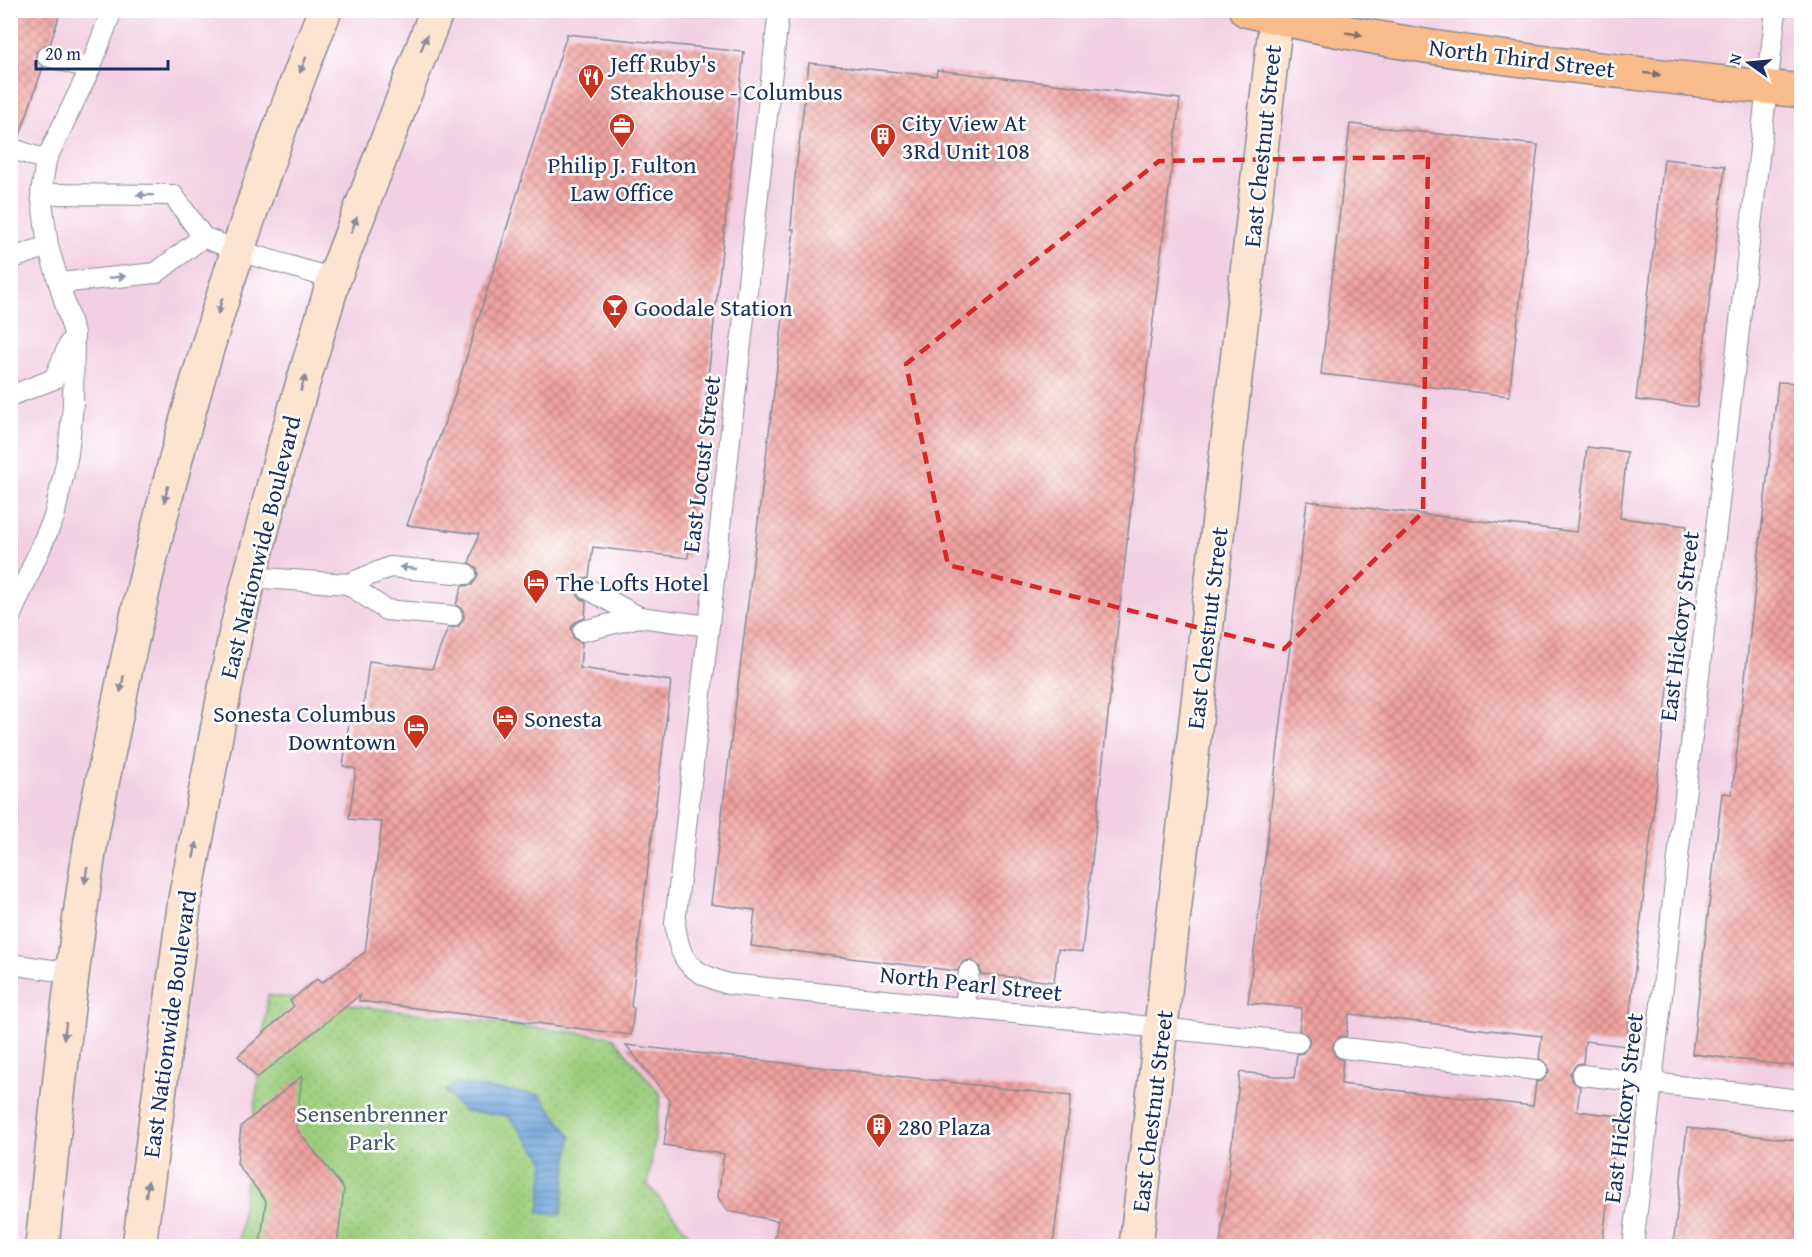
<svg xmlns="http://www.w3.org/2000/svg" width="1812" height="1257" viewBox="0 0 1812 1257" font-family="'Gentium Book Plus',serif">
  <style>
    .built { fill: #f2cfe2 }
    .green { fill: url(#green-dots); stroke: #5b7e6e; stroke-width: 1.5 }
    .water { fill: url(#water-rules); stroke: #41679a; stroke-width: 1.5 }
    .building { fill: url(#building-cross-hatch); fill-rule: evenodd }
    .lines { fill: none; stroke-linecap: round; stroke-linejoin: round }
    .lane-casing { stroke: #868b96; stroke-width: 22 }
    .secondary-casing { stroke: #868b96; stroke-width: 36 }
    .primary-casing { stroke: #868b96; stroke-width: 36 }
    .lane { stroke: #fff; stroke-width: 20 }
    .secondary { stroke: #fde4d1; stroke-width: 33 }
    .primary { stroke: #fabc8b; stroke-width: 33 }
    .oneway { fill: #7f6e72 }
    .oneway2 { fill: #8c8a98 }
    .oneway3 { fill: #8d97ae }
    .marked { fill: none; stroke: #d62828; stroke-width: 4.5; stroke-dasharray: 12 8; stroke-linejoin: round }
    .labels { text-anchor: middle; dominant-baseline: central; stroke-width: 5; stroke-linejoin: round; paint-order: stroke }
    .street-label { font-size: 24px; fill: #1b2f5e; stroke: #fff }
    .poi-label { font-size: 24px; fill: #1b2f5e; stroke: #fff; text-anchor: start }
    .park-label { font-size: 24px; fill: #415e67; stroke: #fff }
  </style>
  <defs>
    <pattern id="green-dots" width="8" height="8" patternUnits="userSpaceOnUse" patternTransform="scale(1.5)"><rect width="8" height="8" fill="#9bcd7d"/><path d="M2 2h.1M6 6h.1" fill="none" stroke="#85b06e" stroke-width="1.8" stroke-linecap="round"/></pattern>
    <pattern id="water-rules" width="6" height="5" patternUnits="userSpaceOnUse" patternTransform="scale(1.5)"><rect width="6" height="5" fill="#679fd5"/><path d="M0 2.5h6" fill="none" stroke="#5482b0"/></pattern>
    <pattern id="building-cross-hatch" width="8" height="8" patternUnits="userSpaceOnUse" patternTransform="scale(1.5)"><rect width="8" height="8" fill="#f1a29f"/><path d="M0 0l8 8M0 8l8-8" fill="none" stroke="#c28485"/></pattern>
  </defs>
  <rect width="100%" height="100%" fill="#fff"/>
  <filter id="ink" filterUnits="userSpaceOnUse"><feTurbulence type="fractalNoise" baseFrequency=".0167" numOctaves="2"/><feDisplacementMap in="SourceGraphic" scale="12" xChannelSelector="R" yChannelSelector="G"/><feConvolveMatrix kernelMatrix="1 2 1 2 8 2 1 2 1" color-interpolation-filters="sRGB"/></filter>
  <filter id="wash" filterUnits="userSpaceOnUse"><feTurbulence type="fractalNoise" baseFrequency=".008" numOctaves="4" result="noise"/><feDisplacementMap in="SourceGraphic" scale="24" xChannelSelector="R" yChannelSelector="G"/><feGaussianBlur stdDeviation="1.35" result="paint"/><feColorMatrix in="noise" values="0 0 0 0 0 0 0 0 0 0 0 0 0 0 0 0 0 1.4 0 .05"/><feComposite in="paint" operator="in"/></filter>
  <g filter="url(#wash)">
    <rect width="100%" height="100%" fill="#f1e7cd"/>
    <!-- built -->
    <rect class="built" x="11" y="11" width="1790" height="1235"/>
    <!-- green -->
    <polygon class="green" points="268,995 613,1037 661,1095 648,1185 699,1246 238,1246"/>
    <!-- water -->
    <polygon class="water" points="455,1084 540,1095 571,1136 561,1215 539,1212 544,1160 508,1116 463,1111 445,1091"/>
    <g id="blocks">
      <!-- building -->
      <g class="building">
        <polygon points="10,10 61,10 50,45 44,45 36,52 36,59 43,67 19,138 10,136"/>
        <polygon points="567,34 744,52 688,558 593,547 589,577 581,579 576,589 578,596 586,602 585,618 575,622 571,628 574,639 582,643 580,668 671,681 631,1006 634,1009 631,1035 359,1001 360,995 257,1078 238,1056 294,1006 290,1001 317,979 321,983 365,952 382,822 349,819 356,769 343,766 350,715 362,716 369,661 432,669 448,628 458,627 464,618 463,610 456,605 462,586 472,585 478,576 477,568 469,563 479,534 407,525 454,397"/>
        <polygon points="809,63 936,76 937,70 1180,99 1135,469 1082,952 1058,949 1054,982 981,974 980,967 971,960 964,961 957,971 751,946 755,910 711,904 794,229 791,229 794,186"/>
        <polygon points="1350,124 1538,145 1509,396 1321,374"/>
        <polygon points="1664,159 1725,166 1697,407 1636,400"/>
        <polygon points="1778,382 1802,383 1802,1067 1692,1054 1722,793 1732,794"/>
        <path d="M1587,447l40,5 -7,66 67,8 -61,520 -41,-5 -2,22 -6,1 -7,9 1,7 9,7 -3,24 41,5 -16,130h-382l20,-174 54,6 3,-24 6,-1 7,-9 -1,-7 -10,-7 3,-22 -54,-5 59,-502 270,31zM1349,1014l193,22 -3,22 9,7 1,7 -7,9 -6,1 -3,24 -192,-22 2,-24 -7,-3 -4,-10 7,-10 7,-1z"/>
        <polygon points="626,1045 1071,1096 1053,1246 773,1246 778,1221 728,1211 718,1197 724,1154 664,1145 670,1100"/>
        <polygon points="302,1076 296,1128 344,1189 337,1246 260,1246 266,1201 237,1164 241,1126"/>
        <polygon points="1687,1128 1802,1141 1802,1246 1673,1246"/>
      </g>
    </g>
  </g>
  <g filter="url(#ink)">
    <use href="#blocks" fill-opacity="0" stroke="#868b96" stroke-width="1.5"/>
    <g class="lines">
      <!-- lane casing -->
      <g class="lane-casing">
        <g id="lane">
          <path d="M779,10l-104,913c4,39 15,49 53,61l570,58"/>
          <polyline points="90,69 112,10"/>
          <polyline points="10,148 46,160"/>
          <polyline points="41,194 173,195 203,237 236,250 334,279"/>
          <polyline points="10,259 48,246"/>
          <polyline points="59,283 156,273 203,237"/>
          <polyline points="10,396 54,379 70,342"/>
          <polyline points="249,577 348,584 390,567 466,574"/>
          <polyline points="348,584 386,610 452,616"/>
          <polyline points="588,589 639,617"/>
          <polyline points="10,617 54,517 68,454 73,405 74,334 48,246 41,194 46,160 90,69 47,56"/>
          <polyline points="583,631 639,617 709,626"/>
          <polyline points="10,964 73,973"/>
          <polyline points="965,1008 969,972"/>
          <polyline points="1344,1048 1537,1070"/>
          <polyline points="1582,1075 1802,1100"/>
          <polyline points="1633,1246 1776,10"/>
        </g>
      </g>
      <!-- secondary casing -->
      <g class="secondary-casing">
        <g id="secondary">
          <path d="M42,1246c14,-135 28,-271 49,-406 7,-40 16,-79 24,-119 48,-243 118,-481 210,-711"/>
          <polyline points="139,1246 185,899 236,631 282,453 334,279 437,10"/>
          <polyline points="1136,1246 1277,10"/>
        </g>
      </g>
      <!-- primary casing -->
      <g class="primary-casing">
        <path id="primary" d="M1246,10c181,45 370,61 556,81"/>
      </g>
      <!-- lane -->
      <use href="#lane" class="lane"/>
      <!-- secondary -->
      <use href="#secondary" class="secondary"/>
      <!-- primary -->
      <use href="#primary" class="primary"/>
    </g>
    <!-- one-way arrows -->
    <defs><path id="oneway-solid" d="M-6-.8H1V-3.2L6.5 0L1 3.2V.8H-6Z" transform="scale(1.5)"/></defs>
    <g class="oneway">
      <use href="#oneway-solid" transform="translate(1354 34) rotate(10)"/>
      <use href="#oneway-solid" transform="translate(1652 74) rotate(7)"/>
    </g>
    <g class="oneway2">
      <use href="#oneway-solid" transform="translate(424 43) rotate(-68)"/>
      <use href="#oneway-solid" transform="translate(303 65) rotate(112)"/>
      <use href="#oneway-solid" transform="translate(354 225) rotate(-69)"/>
      <use href="#oneway-solid" transform="translate(220 306) rotate(106)"/>
      <use href="#oneway-solid" transform="translate(303 383) rotate(-73)"/>
      <use href="#oneway-solid" transform="translate(166 494) rotate(104)"/>
      <use href="#oneway-solid" transform="translate(122 684) rotate(101)"/>
      <use href="#oneway-solid" transform="translate(195 850) rotate(-79)"/>
      <use href="#oneway-solid" transform="translate(86 875) rotate(98)"/>
      <use href="#oneway-solid" transform="translate(65 1031) rotate(97)"/>
      <use href="#oneway-solid" transform="translate(147 1189) rotate(-82)"/>
    </g>
    <g class="oneway3">
      <use href="#oneway-solid" transform="translate(145 195) rotate(-179)"/>
      <use href="#oneway-solid" transform="translate(117 277) rotate(-6)"/>
      <use href="#oneway-solid" transform="translate(408 568) rotate(-174)"/>
    </g>
  </g>
  <!-- marked area -->
  <path class="marked" d="M1428,157l-5,355 -139,137 -336,-84 -42,-201 253,-203z"/>
  <!-- icons -->
  <defs>
    <g id="restaurant-pin" transform="scale(1.35)"><path d="M0 17L-7.5 6A9.5 9.5 0 1 1 7.5 6Z" fill="#c8321e" stroke="#fff"/><path d="M-5-6h1v4h1v-4h1v4h1v-4h1v5L-1.5 .5V6h-2V.5L-5-1ZM5-6V6H3V1.5H1.5Q1.5-4 5-6Z" fill="#fff"/></g>
    <g id="office-pin" transform="scale(1.35)"><path d="M0 17L-7.5 6A9.5 9.5 0 1 1 7.5 6Z" fill="#c8321e" stroke="#fff"/><path d="M-6-3h4V-5.5h4V-3h4V5H-6ZM-1-4.5V-3h2v-1.5ZM-6 0V1H6V0Z" fill="#fff"/></g>
    <g id="building-pin" transform="scale(1.35)"><path d="M0 17L-7.5 6A9.5 9.5 0 1 1 7.5 6Z" fill="#c8321e" stroke="#fff"/><path d="M-4-6H4V6H1V3H-1V6H-4ZM-2.5-4.3h1.7v1.8h-1.7ZM.8-4.3h1.7v1.8H.8ZM-2.5-1h1.7V.8h-1.7ZM.8-1h1.7V.8H.8Z" fill="#fff"/></g>
    <g id="bar-pin" transform="scale(1.35)"><path d="M0 17L-7.5 6A9.5 9.5 0 1 1 7.5 6Z" fill="#c8321e" stroke="#fff"/><path d="M-6-5H6L.8 .8V4.5H3.5V6h-7V4.5H-.8V.8Z" fill="#fff"/></g>
    <g id="hotel-pin" transform="scale(1.35)"><path d="M0 17L-7.5 6A9.5 9.5 0 1 1 7.5 6Z" fill="#c8321e" stroke="#fff"/><path d="M-6-4.5h1.5V1H6V5H4.5V3h-9V5H-6ZM-4 0a1.8 1.8 0 1 1 3.6 0ZM.5 0V-2.5h3Q6-2.5 6 0Z" fill="#fff"/></g>
  </defs>
  <g fill-rule="evenodd">
    <use href="#restaurant-pin" x="591" y="77"/>
    <use href="#office-pin" x="622" y="126"/>
    <use href="#building-pin" x="883" y="136"/>
    <use href="#bar-pin" x="615" y="307"/>
    <use href="#hotel-pin" x="536" y="582"/>
    <use href="#hotel-pin" x="505" y="718"/>
    <use href="#hotel-pin" x="416" y="727"/>
    <use href="#building-pin" x="879" y="1126"/>
  </g>
  <g class="labels">
    <!-- street labels -->
    <g class="street-label">
      <text transform="translate(1522 58) rotate(7)">North Third Street</text>
      <text transform="translate(1262 146) rotate(-84)">East Chestnut Street</text>
      <text transform="translate(701 464) rotate(-83)">East Locust Street</text>
      <text transform="translate(260 547) rotate(-76)">East Nationwide Boulevard</text>
      <text transform="translate(1679 626) rotate(-83)">East Hickory Street</text>
      <text transform="translate(1207 628) rotate(-83)">East Chestnut Street</text>
      <text transform="translate(971 983) rotate(6)">North Pearl Street</text>
      <text transform="translate(169 1024) rotate(-82)">East Nationwide Boulevard</text>
      <text transform="translate(1623 1108) rotate(-83)">East Hickory Street</text>
      <text transform="translate(1152 1111) rotate(-83)">East Chestnut Street</text>
    </g>
    <!-- poi labels -->
    <g class="poi-label">
      <text x="610" y="63">Jeff Ruby's<tspan x="610" dy="28">Steakhouse - Columbus</tspan></text>
      <text x="902" y="122">City View At<tspan x="902" dy="28">3Rd Unit 108</tspan></text>
      <text x="622" y="164" text-anchor="middle">Philip J. Fulton<tspan x="622" dy="28">Law Office</tspan></text>
      <text x="634" y="307">Goodale Station</text>
      <text x="556" y="582">The Lofts Hotel</text>
      <text x="396" y="713" text-anchor="end">Sonesta Columbus<tspan x="396" dy="28">Downtown</tspan></text>
      <text x="524" y="718">Sonesta</text>
      <text x="898" y="1126">280 Plaza</text>
    </g>
    <!-- park labels -->
    <g class="park-label">
      <text x="372" y="1113">Sensenbrenner<tspan x="372" dy="28">Park</tspan></text>
    </g>
  </g>
  <!-- margin -->
  <rect width="1812" height="1257" fill="none" stroke="#fff" stroke-width="36"/>
  <!-- north arrow -->
  <g transform="translate(1749 63) rotate(285)" stroke="#ffffff" stroke-width="4.5" paint-order="stroke">
  <path d="M0-4.5L10 22L0 15L-10 22Z" fill="#1b2f5e"/>
  <text y="-9" font-size="16" font-weight="bold" text-anchor="middle" fill="#1b2f5e">N</text>
  </g>
  <!-- scale -->
  <path d="M36 60v9h132v-9" fill="none" stroke="#1b2f5e" stroke-width="3"/>
  <text x="45" y="60" font-size="18" fill="#1b2f5e" stroke="#ffffff" stroke-width="4.5" paint-order="stroke">20 m</text>
</svg>
